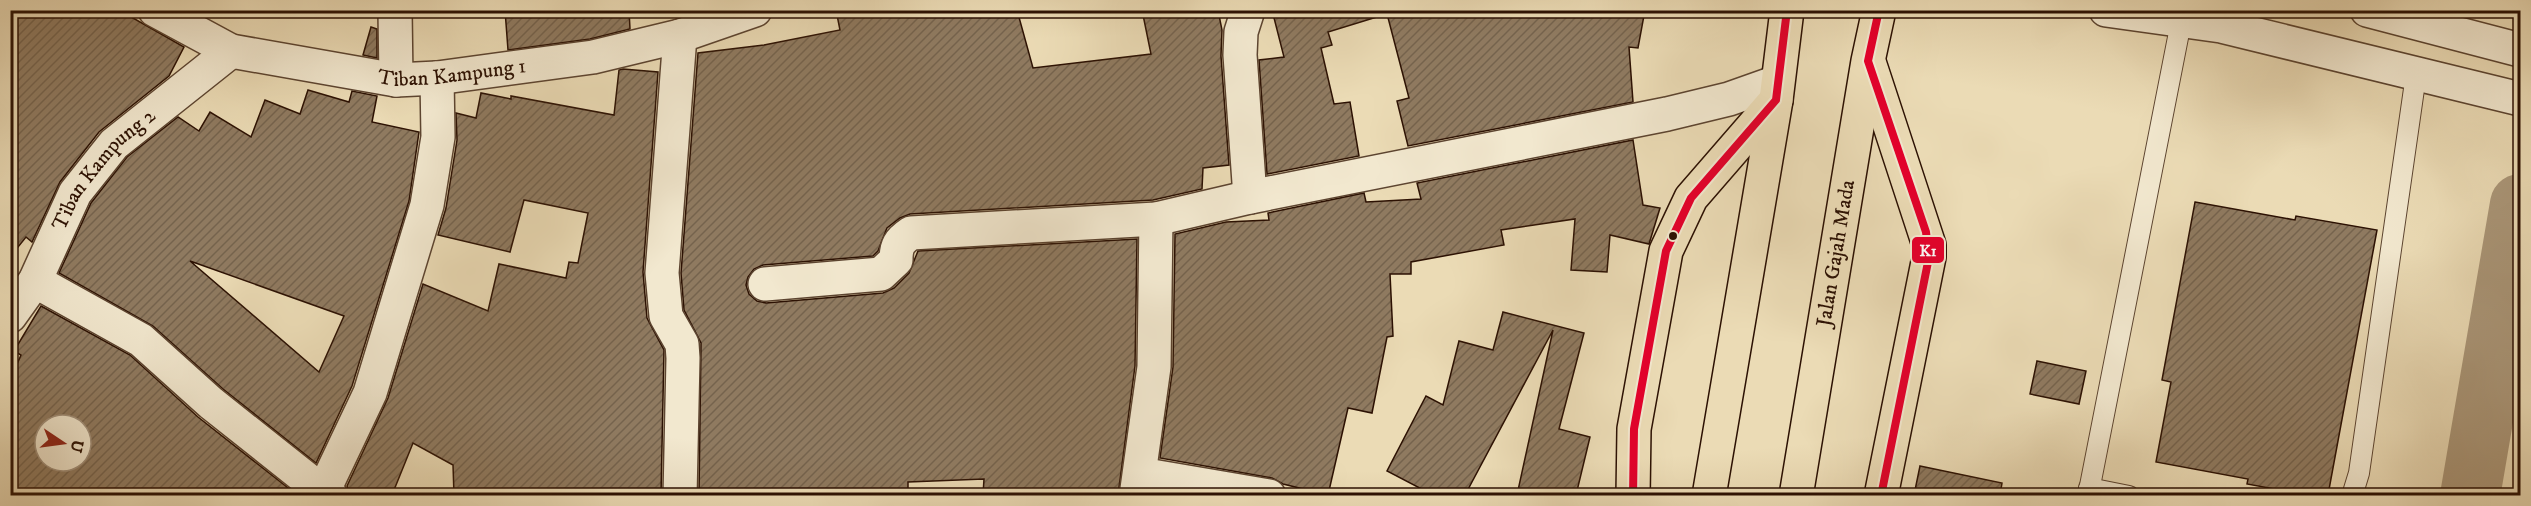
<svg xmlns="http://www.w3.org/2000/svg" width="2531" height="506" viewBox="0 0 2531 506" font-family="'IM FELL DW Pica',serif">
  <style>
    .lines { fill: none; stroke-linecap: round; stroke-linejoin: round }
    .river { stroke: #aa9678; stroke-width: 60 }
    .building { fill: url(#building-hatch); stroke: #2c1103; stroke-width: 1.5; fill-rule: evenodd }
    .lane-casing { stroke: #5c4430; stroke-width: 22 }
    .street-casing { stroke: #5c4430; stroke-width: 36 }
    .highway-casing { stroke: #2c1103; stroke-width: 36 }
    .lane { stroke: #f2e8cf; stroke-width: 20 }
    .street { stroke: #f2e8cf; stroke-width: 33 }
    .highway { stroke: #ebdbb5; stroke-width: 33 }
    .bus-1-casing { stroke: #f2e8cf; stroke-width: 12 }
    .bus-1 { stroke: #e4002b; stroke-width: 8 }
    .bus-dot { fill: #2c1103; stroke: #f2e8cf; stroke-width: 2 }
    .labels { text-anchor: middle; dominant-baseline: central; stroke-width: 4.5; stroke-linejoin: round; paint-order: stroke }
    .street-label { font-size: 21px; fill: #2c1103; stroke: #f2e8cf }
    .line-badge { stroke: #f2e8cf; stroke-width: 2 }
    .badge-label { font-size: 16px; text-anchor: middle; font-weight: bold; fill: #fff }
  </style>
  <defs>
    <pattern id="building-hatch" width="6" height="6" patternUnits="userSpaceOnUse" patternTransform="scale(1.5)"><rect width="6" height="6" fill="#8f7a60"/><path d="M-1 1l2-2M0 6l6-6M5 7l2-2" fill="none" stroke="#75634d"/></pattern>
  </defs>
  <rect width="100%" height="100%" fill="#ebdbb5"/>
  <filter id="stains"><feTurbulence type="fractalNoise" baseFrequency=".00333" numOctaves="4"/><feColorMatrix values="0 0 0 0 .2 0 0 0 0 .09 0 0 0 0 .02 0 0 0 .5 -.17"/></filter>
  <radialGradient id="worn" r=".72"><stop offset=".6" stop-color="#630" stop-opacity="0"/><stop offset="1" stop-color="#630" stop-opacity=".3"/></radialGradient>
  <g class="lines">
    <!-- river -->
    <polyline class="river" points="2470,496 2520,204"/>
  </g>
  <!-- building -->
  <g class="building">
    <polygon points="10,10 119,10 184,47 169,76 99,132 60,182 32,242 26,237 10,257"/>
    <polygon points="505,10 629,10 630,29 590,39 508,50"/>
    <polygon points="836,10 1017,10 1033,68 1151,54 1142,10 1218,10 1222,30 1221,56 1229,165 1203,168 1202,189 1153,200 910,214 900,218 887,228 878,251 873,256 763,265 754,269 748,277 746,285 749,294 757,301 766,303 883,293 894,288 909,273 918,251 1137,239 1135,366 1118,495 983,495 984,479 908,482 908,495 699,495 701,343 684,310 681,273 698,53 764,45 840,30"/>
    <polygon points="1272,10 1376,10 1377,17 1328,32 1332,45 1321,48 1334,104 1350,102 1359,156 1267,174 1259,60 1284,57"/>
    <polygon points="1386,10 1645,10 1638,48 1629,47 1633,102 1408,146 1397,101 1409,98"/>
    <polygon points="371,27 377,29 377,58 363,55"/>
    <polygon points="623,69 658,72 643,272 647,318 664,350 661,495 454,495 453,465 413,443 392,495 350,495 347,486 388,398 423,284 488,311 499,264 566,278 569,262 578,263 588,213 524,200 510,252 438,235 446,208 457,140 456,113 476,118 481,93 511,99 511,96 614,115 619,70"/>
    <path d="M308,90l41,12 3,-11 25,5 -5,26 47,10 -10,69 -57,185 -36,77 -93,-74 -70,-63 -94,-53 32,-70 36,-46 51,-40 21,14 11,-19 41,25 14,-37 35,14zM190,261l154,55 -25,56z"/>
    <polygon points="1633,140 1643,205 1660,208 1649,244 1610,235 1607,272 1571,270 1575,219 1501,230 1504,245 1411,262 1411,274 1390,274 1393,336 1387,337 1372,413 1348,408 1328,495 1283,484 1272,478 1160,458 1173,367 1175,234 1226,222 1269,220 1268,213 1364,193 1366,202 1421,199 1417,183"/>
    <polygon points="2195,202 2295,220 2296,216 2377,230 2328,495 2307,495 2247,484 2248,479 2156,462 2171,382 2162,380"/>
    <path d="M41,306l89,49 68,62 99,78h-287v-115l11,-25 -7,-4zM45,425h36v36h-36z"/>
    <polygon points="1503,312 1584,333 1559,429 1590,437 1576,495 1517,495 1553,330 1465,495 1433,495 1387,471 1426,396 1443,405 1459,341 1493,350"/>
    <polygon points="2037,361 2086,371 2079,404 2030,394"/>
    <polygon points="1920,466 2002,483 2000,495 1914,495"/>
  </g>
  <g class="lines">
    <!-- lane casing -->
    <g class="lane-casing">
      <g id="lane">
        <polyline points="2089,488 2129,496"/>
        <polyline points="2088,496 2183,12"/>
        <polyline points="2352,496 2359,473 2416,75"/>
      </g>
    </g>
    <!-- street casing -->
    <g class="street-casing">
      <g id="street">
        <path id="s1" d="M155,10l76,41 165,29 41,-2 156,-21 87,-21 75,-26"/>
        <polyline points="395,10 396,80"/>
        <polyline points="1248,10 1241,32 1240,55 1250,197"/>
        <polyline points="2106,10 2221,26 2520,99"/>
        <polyline points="2367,10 2520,50"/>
        <polyline points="35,281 141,340 211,403 323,492 331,496"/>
        <path d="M765,284l116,-10 15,-14c0,-14 3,-19 15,-27l245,-14 94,-22 417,-83 62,-15 48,-17"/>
        <path id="s2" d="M10,316l25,-35 40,-88 39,-49 117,-93"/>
        <polyline points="1140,474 1269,496"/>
        <polyline points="323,492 370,393 427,205 438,137 437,78"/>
        <polyline points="680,496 683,358 682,344 666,316 662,273 680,36"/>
        <polyline points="1136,496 1154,367 1156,219"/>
      </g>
    </g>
    <!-- highway casing -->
    <g class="highway-casing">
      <g id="highway">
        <polyline points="1870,65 1929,245 1929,257 1881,496"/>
        <polyline points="1633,496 1634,429 1666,251 1691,198 1776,100"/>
        <polyline points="1709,496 1776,100 1787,10"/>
        <path id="s3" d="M1796,496l72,-435 11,-51"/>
      </g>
    </g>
    <!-- lane -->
    <use href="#lane" class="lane"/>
    <!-- street -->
    <use href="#street" class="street"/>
    <!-- highway -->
    <use href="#highway" class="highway"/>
    <!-- bus-1 casing -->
    <g class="bus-1-casing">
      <g id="bus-1">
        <polyline points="1879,10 1868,61 1926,232 1929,257 1881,496"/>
        <polyline points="1633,496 1634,429 1666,251 1691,198 1776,100 1787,10"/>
      </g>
    </g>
    <!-- bus-1 -->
    <use href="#bus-1" class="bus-1"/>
  </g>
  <!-- markers -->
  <circle class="bus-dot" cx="1673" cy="236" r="5"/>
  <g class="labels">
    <!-- street labels -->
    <g class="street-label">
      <text stroke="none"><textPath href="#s1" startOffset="310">Tiban Kampung 1</textPath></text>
      <text stroke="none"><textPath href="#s2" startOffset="176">Tiban Kampung 2</textPath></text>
      <text stroke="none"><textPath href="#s3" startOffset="246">Jalan Gajah Mada</textPath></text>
    </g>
  </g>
  <rect class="line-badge" x="1911" y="236" width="34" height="28" rx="6" fill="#e4002b"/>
  <g class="badge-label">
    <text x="1928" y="256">K1</text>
  </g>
  <!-- margin -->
  <rect width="2531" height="506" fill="none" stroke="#ebdbb5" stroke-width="36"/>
  <rect x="12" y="12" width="2507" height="482" fill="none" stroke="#2c1103" stroke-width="3"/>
  <rect x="18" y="18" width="2495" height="470" fill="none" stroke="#2c1103" stroke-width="1.5"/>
  <!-- north arrow -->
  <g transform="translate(63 443) rotate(103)"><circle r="28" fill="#f2e8cf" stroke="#a3927d" stroke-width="1.5"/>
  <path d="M0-4.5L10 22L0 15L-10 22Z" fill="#8f2418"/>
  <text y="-9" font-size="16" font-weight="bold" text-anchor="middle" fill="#2c1103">U</text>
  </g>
  <rect width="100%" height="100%" filter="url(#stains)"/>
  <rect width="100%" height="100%" fill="url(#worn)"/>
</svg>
